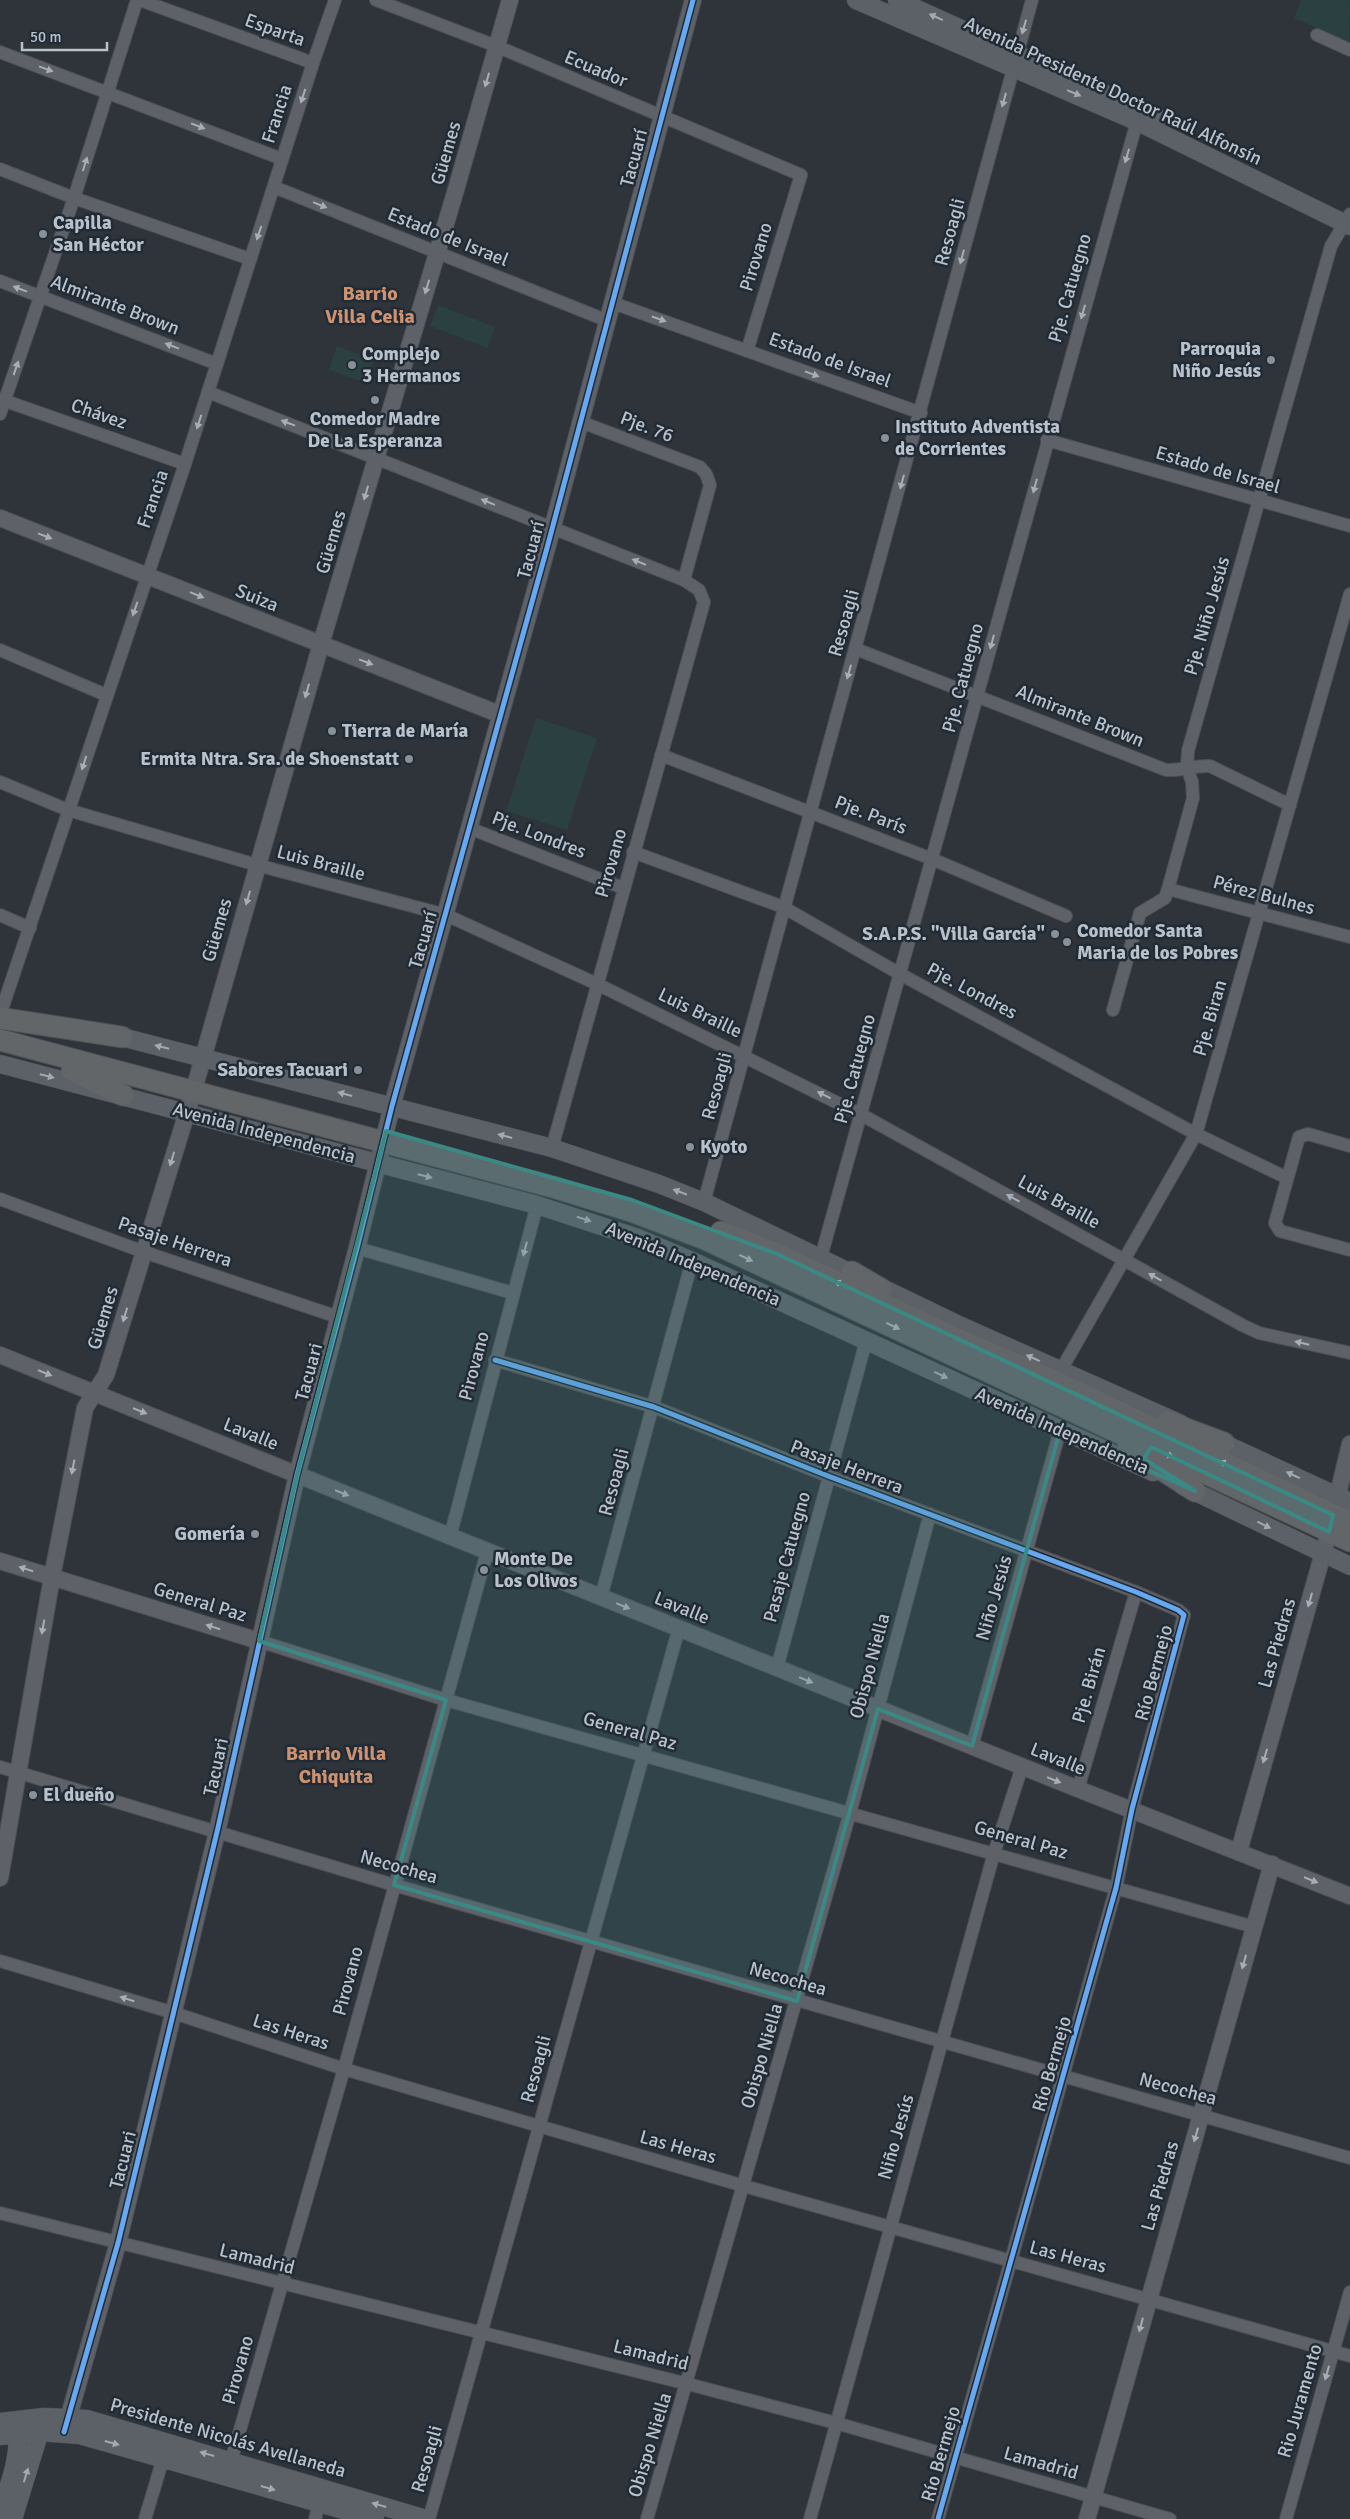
<svg xmlns="http://www.w3.org/2000/svg" width="1350" height="2519" viewBox="0 0 1350 2519" font-family="Signika,sans-serif">
  <style>
    .grass { fill: #2b4041 }
    .lines { fill: none; stroke-linecap: round; stroke-linejoin: round }
    .minor-casing { stroke: #4c5055; stroke-width: 14 }
    .tertiary-casing { stroke: #4c5055; stroke-width: 18 }
    .secondary-casing { stroke: #4c5055; stroke-width: 19 }
    .trunk-casing { stroke: #4b5056; stroke-width: 23 }
    .minor { stroke: #5e6268; stroke-width: 12 }
    .tertiary { stroke: #5e6268; stroke-width: 16 }
    .secondary { stroke: #5c6167; stroke-width: 18 }
    .trunk { stroke: #626669; stroke-width: 21 }
    .cycleway-casing { stroke: #212b36; stroke-width: 8 }
    .cycleway { stroke: #66a8f1; stroke-width: 5 }
    .oneway { fill: #a2a9b1 }
    .oneway2 { fill: #a7aeb6 }
    .oneway3 { fill: #a8afb7 }
    .marked { fill: #3a8985; fill-opacity: 0.2; stroke: #3a8985; stroke-width: 4; stroke-linejoin: round }
    .poi-dot { fill: #889098; stroke: #212b36; stroke-width: 2 }
    .labels { text-anchor: middle; dominant-baseline: central; stroke-width: 5; stroke-linejoin: round; paint-order: stroke }
    .street-label { font-size: 19px; fill: #b9c1ca; stroke: #212b36 }
    .poi-label { font-size: 19px; font-weight: bold; fill: #b9c1ca; stroke: #212b36; text-anchor: start }
    .neighbourhood-label { font-size: 20px; font-weight: bold; fill: #cf9270; stroke: #212b36 }
  </style>
  <rect width="100%" height="100%" fill="#2e343a"/>
  <!-- grass -->
  <g class="grass">
    <polygon points="1301,0 1350,0 1349,42 1294,18"/>
    <polygon points="438,305 495,327 487,348 430,326"/>
    <polygon points="337,346 374,360 366,383 329,370"/>
    <polygon points="536,718 597,738 567,830 506,811"/>
  </g>
  <g class="lines">
    <!-- minor casing -->
    <g class="minor-casing">
      <g id="minor">
        <polyline points="140,0 313,63"/>
        <polyline points="376,0 496,46 801,175 747,351"/>
        <polyline points="1317,35 1350,50"/>
        <polyline points="0,52 282,159"/>
        <polyline points="0,169 74,198 250,259"/>
        <polyline points="274,187 608,321"/>
        <polyline points="0,281 217,364"/>
        <polyline points="613,303 921,413"/>
        <polyline points="208,392 684,580 699,590 704,602 552,1148"/>
        <polyline points="0,399 185,464"/>
        <polyline points="0,414 74,198 137,0"/>
        <polyline points="581,422 700,467 706,474 710,485 684,580"/>
        <polyline points="1047,440 1350,526"/>
        <path d="M856,649l310,121c15,1 29,-5 44,-4l80,39"/>
        <polyline points="0,650 106,695"/>
        <polyline points="661,755 932,859 1066,916"/>
        <polyline points="0,782 68,810 257,865 446,915 597,984 862,1115 1242,1325 1259,1333 1350,1353"/>
        <polyline points="469,828 623,888"/>
        <polyline points="633,852 783,907 900,974 1196,1134 1287,1178"/>
        <polyline points="1168,889 1350,937"/>
        <polyline points="0,915 30,928"/>
        <polyline points="2,1009 185,464 313,63 335,0"/>
        <polyline points="1113,1010 1140,913 1165,898 1168,889 1193,798 1192,782 1187,767 1188,751 1331,246 1350,214"/>
        <polyline points="1350,1146 1308,1134 1299,1137 1275,1223 1280,1231 1350,1250"/>
        <polyline points="0,1199 144,1252 338,1317"/>
        <polyline points="704,1202 1032,0"/>
        <polyline points="357,1248 513,1293"/>
        <polyline points="821,1257 1139,114"/>
        <polyline points="495,1360 654,1407 828,1476 1136,1592 1178,1610 1184,1615 1132,1809 1116,1888 938,2519"/>
        <polyline points="1061,1370 1196,1134 1350,594"/>
        <polyline points="450,1537 537,1205"/>
        <polyline points="601,1597 692,1261"/>
        <polyline points="259,1641 446,1700 1254,1927"/>
        <polyline points="777,1668 866,1341"/>
        <polyline points="972,1746 1060,1431"/>
        <polyline points="0,1767 394,1885 1350,2158"/>
        <polyline points="1078,1789 1136,1592"/>
        <polyline points="0,1961 174,2013 344,2069 744,2186 1350,2356"/>
        <polyline points="0,2213 688,2384 836,2423 1170,2519"/>
        <polyline points="229,2468 344,2069 487,1552"/>
        <polyline points="145,2519 165,2452"/>
        <polyline points="315,2519 321,2496"/>
        <polyline points="429,2519 679,1628"/>
        <polyline points="647,2519 850,1813 930,1514"/>
        <polyline points="810,2519 994,1853 1022,1767"/>
        <polyline points="1286,2519 1350,2292"/>
      </g>
    </g>
    <!-- tertiary casing -->
    <g class="tertiary-casing">
      <g id="tertiary">
        <polyline points="0,518 499,714"/>
        <polyline points="0,1355 1078,1789 1350,1896"/>
        <polyline points="0,1561 259,1641"/>
        <polyline points="1239,1851 1329,1532 1350,1444"/>
        <polyline points="0,1878 52,1577 85,1408 106,1375 193,1093 321,644 457,186 510,0"/>
        <polyline points="65,2430 118,2243 217,1832 297,1475 357,1248 392,1106 547,548 693,0"/>
        <polyline points="1087,2519 1272,1864"/>
      </g>
    </g>
    <!-- secondary casing -->
    <g class="secondary-casing">
      <g id="secondary">
        <polyline points="856,0 1136,121 1350,226"/>
        <polyline points="897,0 1158,118"/>
        <polyline points="110,1034 552,1148 659,1184 704,1202 961,1326 1181,1424"/>
        <polyline points="0,1064 537,1205 638,1238 692,1261 1153,1472"/>
        <polyline points="1212,1438 1350,1502"/>
        <polyline points="1183,1486 1350,1566"/>
        <polyline points="0,2422 44,2417 87,2419 426,2519"/>
        <polyline points="0,2436 39,2432 80,2435 375,2519"/>
        <path d="M0,2513c9,-29 22,-58 16,-89"/>
        <polyline points="13,2519 43,2421"/>
      </g>
    </g>
    <!-- trunk casing -->
    <g class="trunk-casing">
      <g id="trunk">
        <polyline points="0,1018 122,1037"/>
        <polyline points="0,1040 553,1187 631,1211 705,1239 1350,1541"/>
        <polyline points="72,1070 123,1095"/>
        <polyline points="721,1232 777,1254 957,1339 1050,1379 1350,1523"/>
        <polyline points="852,1272 881,1289"/>
        <polyline points="1168,1422 1224,1443"/>
        <polyline points="1128,1448 1195,1491"/>
      </g>
    </g>
    <!-- minor -->
    <use href="#minor" class="minor"/>
    <!-- tertiary -->
    <use href="#tertiary" class="tertiary"/>
    <!-- secondary -->
    <use href="#secondary" class="secondary"/>
    <!-- trunk -->
    <use href="#trunk" class="trunk"/>
    <!-- cycleway casing -->
    <g class="cycleway-casing">
      <g id="cycleway">
        <polyline points="495,1360 654,1407 828,1476 1136,1592 1178,1610 1184,1615 1132,1809 1116,1888 938,2519"/>
        <polyline points="64,2432 118,2243 217,1832 297,1475 357,1248 392,1106 547,548 693,0"/>
      </g>
    </g>
    <!-- cycleway -->
    <use href="#cycleway" class="cycleway"/>
  </g>
  <!-- one-way arrows -->
  <defs><path id="oneway-solid" d="M-6-.8H1V-3.2L6.5 0L1 3.2V.8H-6Z" transform="scale(1.25)"/></defs>
  <g class="oneway">
    <use href="#oneway-solid" transform="translate(936 17) rotate(-156)"/>
    <use href="#oneway-solid" transform="translate(1074 93) rotate(23)"/>
    <use href="#oneway-solid" transform="translate(162 1047) rotate(-166)"/>
    <use href="#oneway-solid" transform="translate(47 1076) rotate(14)"/>
    <use href="#oneway-solid" transform="translate(345 1094) rotate(-165)"/>
    <use href="#oneway-solid" transform="translate(505 1136) rotate(-165)"/>
    <use href="#oneway-solid" transform="translate(425 1176) rotate(14)"/>
    <use href="#oneway-solid" transform="translate(680 1192) rotate(-159)"/>
    <use href="#oneway-solid" transform="translate(584 1219) rotate(17)"/>
    <use href="#oneway-solid" transform="translate(1033 1358) rotate(-156)"/>
    <use href="#oneway-solid" transform="translate(941 1375) rotate(25)"/>
    <use href="#oneway-solid" transform="translate(1293 1475) rotate(-155)"/>
    <use href="#oneway-solid" transform="translate(1264 1525) rotate(26)"/>
    <use href="#oneway-solid" transform="translate(112 2443) rotate(15)"/>
    <use href="#oneway-solid" transform="translate(207 2454) rotate(-164)"/>
    <use href="#oneway-solid" transform="translate(26 2475) rotate(-73)"/>
    <use href="#oneway-solid" transform="translate(268 2488) rotate(16)"/>
    <use href="#oneway-solid" transform="translate(379 2505) rotate(-164)"/>
  </g>
  <g class="oneway2">
    <use href="#oneway-solid" transform="translate(1024 27) rotate(106)"/>
    <use href="#oneway-solid" transform="translate(46 69) rotate(20)"/>
    <use href="#oneway-solid" transform="translate(487 80) rotate(106)"/>
    <use href="#oneway-solid" transform="translate(303 96) rotate(108)"/>
    <use href="#oneway-solid" transform="translate(1004 100) rotate(105)"/>
    <use href="#oneway-solid" transform="translate(198 126) rotate(21)"/>
    <use href="#oneway-solid" transform="translate(1127 156) rotate(106)"/>
    <use href="#oneway-solid" transform="translate(85 164) rotate(-73)"/>
    <use href="#oneway-solid" transform="translate(320 205) rotate(22)"/>
    <use href="#oneway-solid" transform="translate(259 233) rotate(109)"/>
    <use href="#oneway-solid" transform="translate(962 257) rotate(105)"/>
    <use href="#oneway-solid" transform="translate(427 287) rotate(107)"/>
    <use href="#oneway-solid" transform="translate(20 289) rotate(-159)"/>
    <use href="#oneway-solid" transform="translate(1083 312) rotate(106)"/>
    <use href="#oneway-solid" transform="translate(659 319) rotate(19)"/>
    <use href="#oneway-solid" transform="translate(172 346) rotate(-159)"/>
    <use href="#oneway-solid" transform="translate(16 368) rotate(-71)"/>
    <use href="#oneway-solid" transform="translate(812 374) rotate(20)"/>
    <use href="#oneway-solid" transform="translate(199 422) rotate(108)"/>
    <use href="#oneway-solid" transform="translate(288 423) rotate(-159)"/>
    <use href="#oneway-solid" transform="translate(902 482) rotate(105)"/>
    <use href="#oneway-solid" transform="translate(1035 486) rotate(105)"/>
    <use href="#oneway-solid" transform="translate(366 493) rotate(106)"/>
    <use href="#oneway-solid" transform="translate(488 502) rotate(-158)"/>
    <use href="#oneway-solid" transform="translate(45 536) rotate(21)"/>
    <use href="#oneway-solid" transform="translate(639 562) rotate(-158)"/>
    <use href="#oneway-solid" transform="translate(197 595) rotate(22)"/>
    <use href="#oneway-solid" transform="translate(135 609) rotate(109)"/>
    <use href="#oneway-solid" transform="translate(992 642) rotate(105)"/>
    <use href="#oneway-solid" transform="translate(366 662) rotate(21)"/>
    <use href="#oneway-solid" transform="translate(849 672) rotate(106)"/>
    <use href="#oneway-solid" transform="translate(307 691) rotate(106)"/>
    <use href="#oneway-solid" transform="translate(84 763) rotate(108)"/>
    <use href="#oneway-solid" transform="translate(248 898) rotate(106)"/>
    <use href="#oneway-solid" transform="translate(824 1095) rotate(-153)"/>
    <use href="#oneway-solid" transform="translate(172 1159) rotate(107)"/>
    <use href="#oneway-solid" transform="translate(1013 1198) rotate(-151)"/>
    <use href="#oneway-solid" transform="translate(525 1249) rotate(105)"/>
    <use href="#oneway-solid" transform="translate(1155 1277) rotate(-151)"/>
    <use href="#oneway-solid" transform="translate(125 1315) rotate(107)"/>
    <use href="#oneway-solid" transform="translate(1302 1343) rotate(-167)"/>
    <use href="#oneway-solid" transform="translate(45 1373) rotate(22)"/>
    <use href="#oneway-solid" transform="translate(140 1411) rotate(22)"/>
    <use href="#oneway-solid" transform="translate(73 1467) rotate(101)"/>
    <use href="#oneway-solid" transform="translate(342 1493) rotate(22)"/>
    <use href="#oneway-solid" transform="translate(26 1569) rotate(-163)"/>
    <use href="#oneway-solid" transform="translate(1310 1600) rotate(106)"/>
    <use href="#oneway-solid" transform="translate(623 1606) rotate(22)"/>
    <use href="#oneway-solid" transform="translate(43 1627) rotate(100)"/>
    <use href="#oneway-solid" transform="translate(213 1627) rotate(-163)"/>
    <use href="#oneway-solid" transform="translate(806 1680) rotate(22)"/>
    <use href="#oneway-solid" transform="translate(1265 1756) rotate(106)"/>
    <use href="#oneway-solid" transform="translate(1054 1780) rotate(22)"/>
    <use href="#oneway-solid" transform="translate(1311 1880) rotate(22)"/>
    <use href="#oneway-solid" transform="translate(1244 1962) rotate(106)"/>
    <use href="#oneway-solid" transform="translate(127 1999) rotate(-163)"/>
    <use href="#oneway-solid" transform="translate(1196 2135) rotate(106)"/>
    <use href="#oneway-solid" transform="translate(1141 2325) rotate(105)"/>
    <use href="#oneway-solid" transform="translate(1327 2373) rotate(106)"/>
  </g>
  <g class="oneway3">
    <use href="#oneway-solid" transform="translate(746 1258) rotate(25)"/>
    <use href="#oneway-solid" transform="translate(841 1284) rotate(-155)"/>
    <use href="#oneway-solid" transform="translate(893 1326) rotate(25)"/>
    <use href="#oneway-solid" transform="translate(1167 1454) rotate(25)"/>
    <use href="#oneway-solid" transform="translate(1226 1464) rotate(-154)"/>
  </g>
  <!-- marked area -->
  <path class="marked" d="M386,1131l246,69 145,54 556,261 -4,17 -178,-85 -7,12 51,32 -135,-60 -88,315 -94,-37 -81,292 -403,-116 52,-185 -187,-59 38,-166z"/>
  <!-- markers -->
  <g class="poi-dot">
    <circle cx="43" cy="234" r="5"/>
    <circle cx="1271" cy="360" r="5"/>
    <circle cx="352" cy="365" r="5"/>
    <circle cx="375" cy="400" r="5"/>
    <circle cx="885" cy="438" r="5"/>
    <circle cx="332" cy="731" r="5"/>
    <circle cx="409" cy="759" r="5"/>
    <circle cx="1055" cy="934" r="5"/>
    <circle cx="1067" cy="942" r="5"/>
    <circle cx="358" cy="1070" r="5"/>
    <circle cx="690" cy="1147" r="5"/>
    <circle cx="255" cy="1534" r="5"/>
    <circle cx="484" cy="1570" r="5"/>
    <circle cx="33" cy="1795" r="5"/>
  </g>
  <g class="labels">
    <!-- street labels -->
    <g class="street-label">
      <text transform="translate(275 30) rotate(20)">Esparta</text>
      <text transform="translate(596 69) rotate(23)">Ecuador</text>
      <text transform="translate(1113 91) rotate(25)">Avenida Presidente Doctor Raúl Alfonsín</text>
      <text transform="translate(277 114) rotate(-72)">Francia</text>
      <text transform="translate(446 153) rotate(-74)">Güemes</text>
      <text transform="translate(634 158) rotate(-75)">Tacuarí</text>
      <text transform="translate(950 232) rotate(-75)">Resoagli</text>
      <text transform="translate(448 237) rotate(22)">Estado de Israel</text>
      <text transform="translate(756 257) rotate(-73)">Pirovano</text>
      <text transform="translate(1070 288) rotate(-74)">Pje. Catuegno</text>
      <text transform="translate(115 305) rotate(21)">Almirante Brown</text>
      <text transform="translate(830 360) rotate(20)">Estado de Israel</text>
      <text transform="translate(99 414) rotate(19)">Chávez</text>
      <text transform="translate(647 427) rotate(21)">Pje. 76</text>
      <text transform="translate(1218 470) rotate(16)">Estado de Israel</text>
      <text transform="translate(153 499) rotate(-71)">Francia</text>
      <text transform="translate(331 542) rotate(-74)">Güemes</text>
      <text transform="translate(531 550) rotate(-75)">Tacuarí</text>
      <text transform="translate(257 598) rotate(22)">Suiza</text>
      <text transform="translate(1207 616) rotate(-74)">Pje. Niño Jesús</text>
      <text transform="translate(844 623) rotate(-74)">Resoagli</text>
      <text transform="translate(963 678) rotate(-75)">Pje. Catuegno</text>
      <text transform="translate(1080 716) rotate(22)">Almirante Brown</text>
      <text transform="translate(871 815) rotate(21)">Pje. París</text>
      <text transform="translate(539 835) rotate(21)">Pje. Londres</text>
      <text transform="translate(321 863) rotate(15)">Luis Braille</text>
      <text transform="translate(611 863) rotate(-74)">Pirovano</text>
      <text transform="translate(1264 895) rotate(15)">Pérez Bulnes</text>
      <text transform="translate(217 930) rotate(-74)">Güemes</text>
      <text transform="translate(423 940) rotate(-74)">Tacuarí</text>
      <text transform="translate(972 991) rotate(28)">Pje. Londres</text>
      <text transform="translate(700 1013) rotate(26)">Luis Braille</text>
      <text transform="translate(1210 1018) rotate(-74)">Pje. Biran</text>
      <text transform="translate(855 1069) rotate(-75)">Pje. Catuegno</text>
      <text transform="translate(717 1086) rotate(-75)">Resoagli</text>
      <text transform="translate(264 1133) rotate(15)">Avenida Independencia</text>
      <text transform="translate(1059 1202) rotate(29)">Luis Braille</text>
      <text transform="translate(175 1242) rotate(19)">Pasaje Herrera</text>
      <text transform="translate(693 1264) rotate(23)">Avenida Independencia</text>
      <text transform="translate(103 1318) rotate(-73)">Güemes</text>
      <text transform="translate(474 1366) rotate(-75)">Pirovano</text>
      <text transform="translate(309 1372) rotate(-75)">Tacuari</text>
      <text transform="translate(1062 1431) rotate(24)">Avenida Independencia</text>
      <text transform="translate(251 1434) rotate(22)">Lavalle</text>
      <text transform="translate(847 1467) rotate(21)">Pasaje Herrera</text>
      <text transform="translate(614 1482) rotate(-75)">Resoagli</text>
      <text transform="translate(787 1557) rotate(-75)">Pasaje Catuegno</text>
      <text transform="translate(994 1598) rotate(-74)">Niño Jesús</text>
      <text transform="translate(200 1602) rotate(17)">General Paz</text>
      <text transform="translate(682 1608) rotate(22)">Lavalle</text>
      <text transform="translate(1277 1643) rotate(-74)">Las Piedras</text>
      <text transform="translate(870 1666) rotate(-75)">Obispo Niella</text>
      <text transform="translate(1154 1673) rotate(-75)">Río Bermejo</text>
      <text transform="translate(1089 1685) rotate(-74)">Pje. Birán</text>
      <text transform="translate(630 1731) rotate(16)">General Paz</text>
      <text transform="translate(1058 1759) rotate(22)">Lavalle</text>
      <text transform="translate(216 1767) rotate(-78)">Tacuari</text>
      <text transform="translate(1021 1840) rotate(16)">General Paz</text>
      <text transform="translate(399 1867) rotate(16)">Necochea</text>
      <text transform="translate(788 1979) rotate(16)">Necochea</text>
      <text transform="translate(348 1981) rotate(-75)">Pirovano</text>
      <text transform="translate(291 2032) rotate(18)">Las Heras</text>
      <text transform="translate(762 2056) rotate(-74)">Obispo Niella</text>
      <text transform="translate(1052 2064) rotate(-74)">Río Bermejo</text>
      <text transform="translate(536 2069) rotate(-75)">Resoagli</text>
      <text transform="translate(1178 2089) rotate(15)">Necochea</text>
      <text transform="translate(896 2137) rotate(-74)">Niño Jesús</text>
      <text transform="translate(678 2147) rotate(16)">Las Heras</text>
      <text transform="translate(123 2160) rotate(-76)">Tacuari</text>
      <text transform="translate(1160 2186) rotate(-74)">Las Piedras</text>
      <text transform="translate(1068 2257) rotate(15)">Las Heras</text>
      <text transform="translate(257 2259) rotate(14)">Lamadrid</text>
      <text transform="translate(651 2355) rotate(14)">Lamadrid</text>
      <text transform="translate(238 2370) rotate(-74)">Pirovano</text>
      <text transform="translate(1300 2401) rotate(-74)">Rio Juramento</text>
      <text transform="translate(228 2438) rotate(16)">Presidente Nicolás Avellaneda</text>
      <text transform="translate(650 2445) rotate(-73)">Obispo Niella</text>
      <text transform="translate(941 2454) rotate(-74)">Río Bermejo</text>
      <text transform="translate(427 2459) rotate(-74)">Resoagli</text>
      <text transform="translate(1041 2463) rotate(16)">Lamadrid</text>
    </g>
    <!-- poi labels -->
    <g class="poi-label">
      <text x="53" y="223">Capilla<tspan x="53" dy="22">San Héctor</tspan></text>
      <text x="1261" y="349" text-anchor="end">Parroquia<tspan x="1261" dy="22">Niño Jesús</tspan></text>
      <text x="362" y="354">Complejo<tspan x="362" dy="22">3 Hermanos</tspan></text>
      <text x="375" y="419" text-anchor="middle">Comedor Madre<tspan x="375" dy="22">De La Esperanza</tspan></text>
      <text x="895" y="427">Instituto Adventista<tspan x="895" dy="22">de Corrientes</tspan></text>
      <text x="342" y="731">Tierra de María</text>
      <text x="399" y="759" text-anchor="end">Ermita Ntra. Sra. de Shoenstatt</text>
      <text x="1077" y="931">Comedor Santa<tspan x="1077" dy="22">Maria de los Pobres</tspan></text>
      <text x="1045" y="934" text-anchor="end">S.A.P.S. "Villa García"</text>
      <text x="348" y="1070" text-anchor="end">Sabores Tacuari</text>
      <text x="700" y="1147">Kyoto</text>
      <text x="245" y="1534" text-anchor="end">Gomería</text>
      <text x="494" y="1559">Monte De<tspan x="494" dy="22">Los Olivos</tspan></text>
      <text x="43" y="1795">El dueño</text>
    </g>
    <!-- neighbourhood labels -->
    <g class="neighbourhood-label">
      <text x="370" y="293">Barrio<tspan x="370" dy="23">Villa Celia</tspan></text>
      <text x="336" y="1753">Barrio Villa<tspan x="336" dy="23">Chiquita</tspan></text>
    </g>
  </g>
  <!-- scale -->
  <path d="M22 42v8h85v-8" fill="none" stroke="#b9c1ca" stroke-width="2.5"/>
  <text x="30" y="42" font-size="15" fill="#b9c1ca" stroke="#212b36" stroke-width="4" paint-order="stroke">50 m</text>
</svg>
